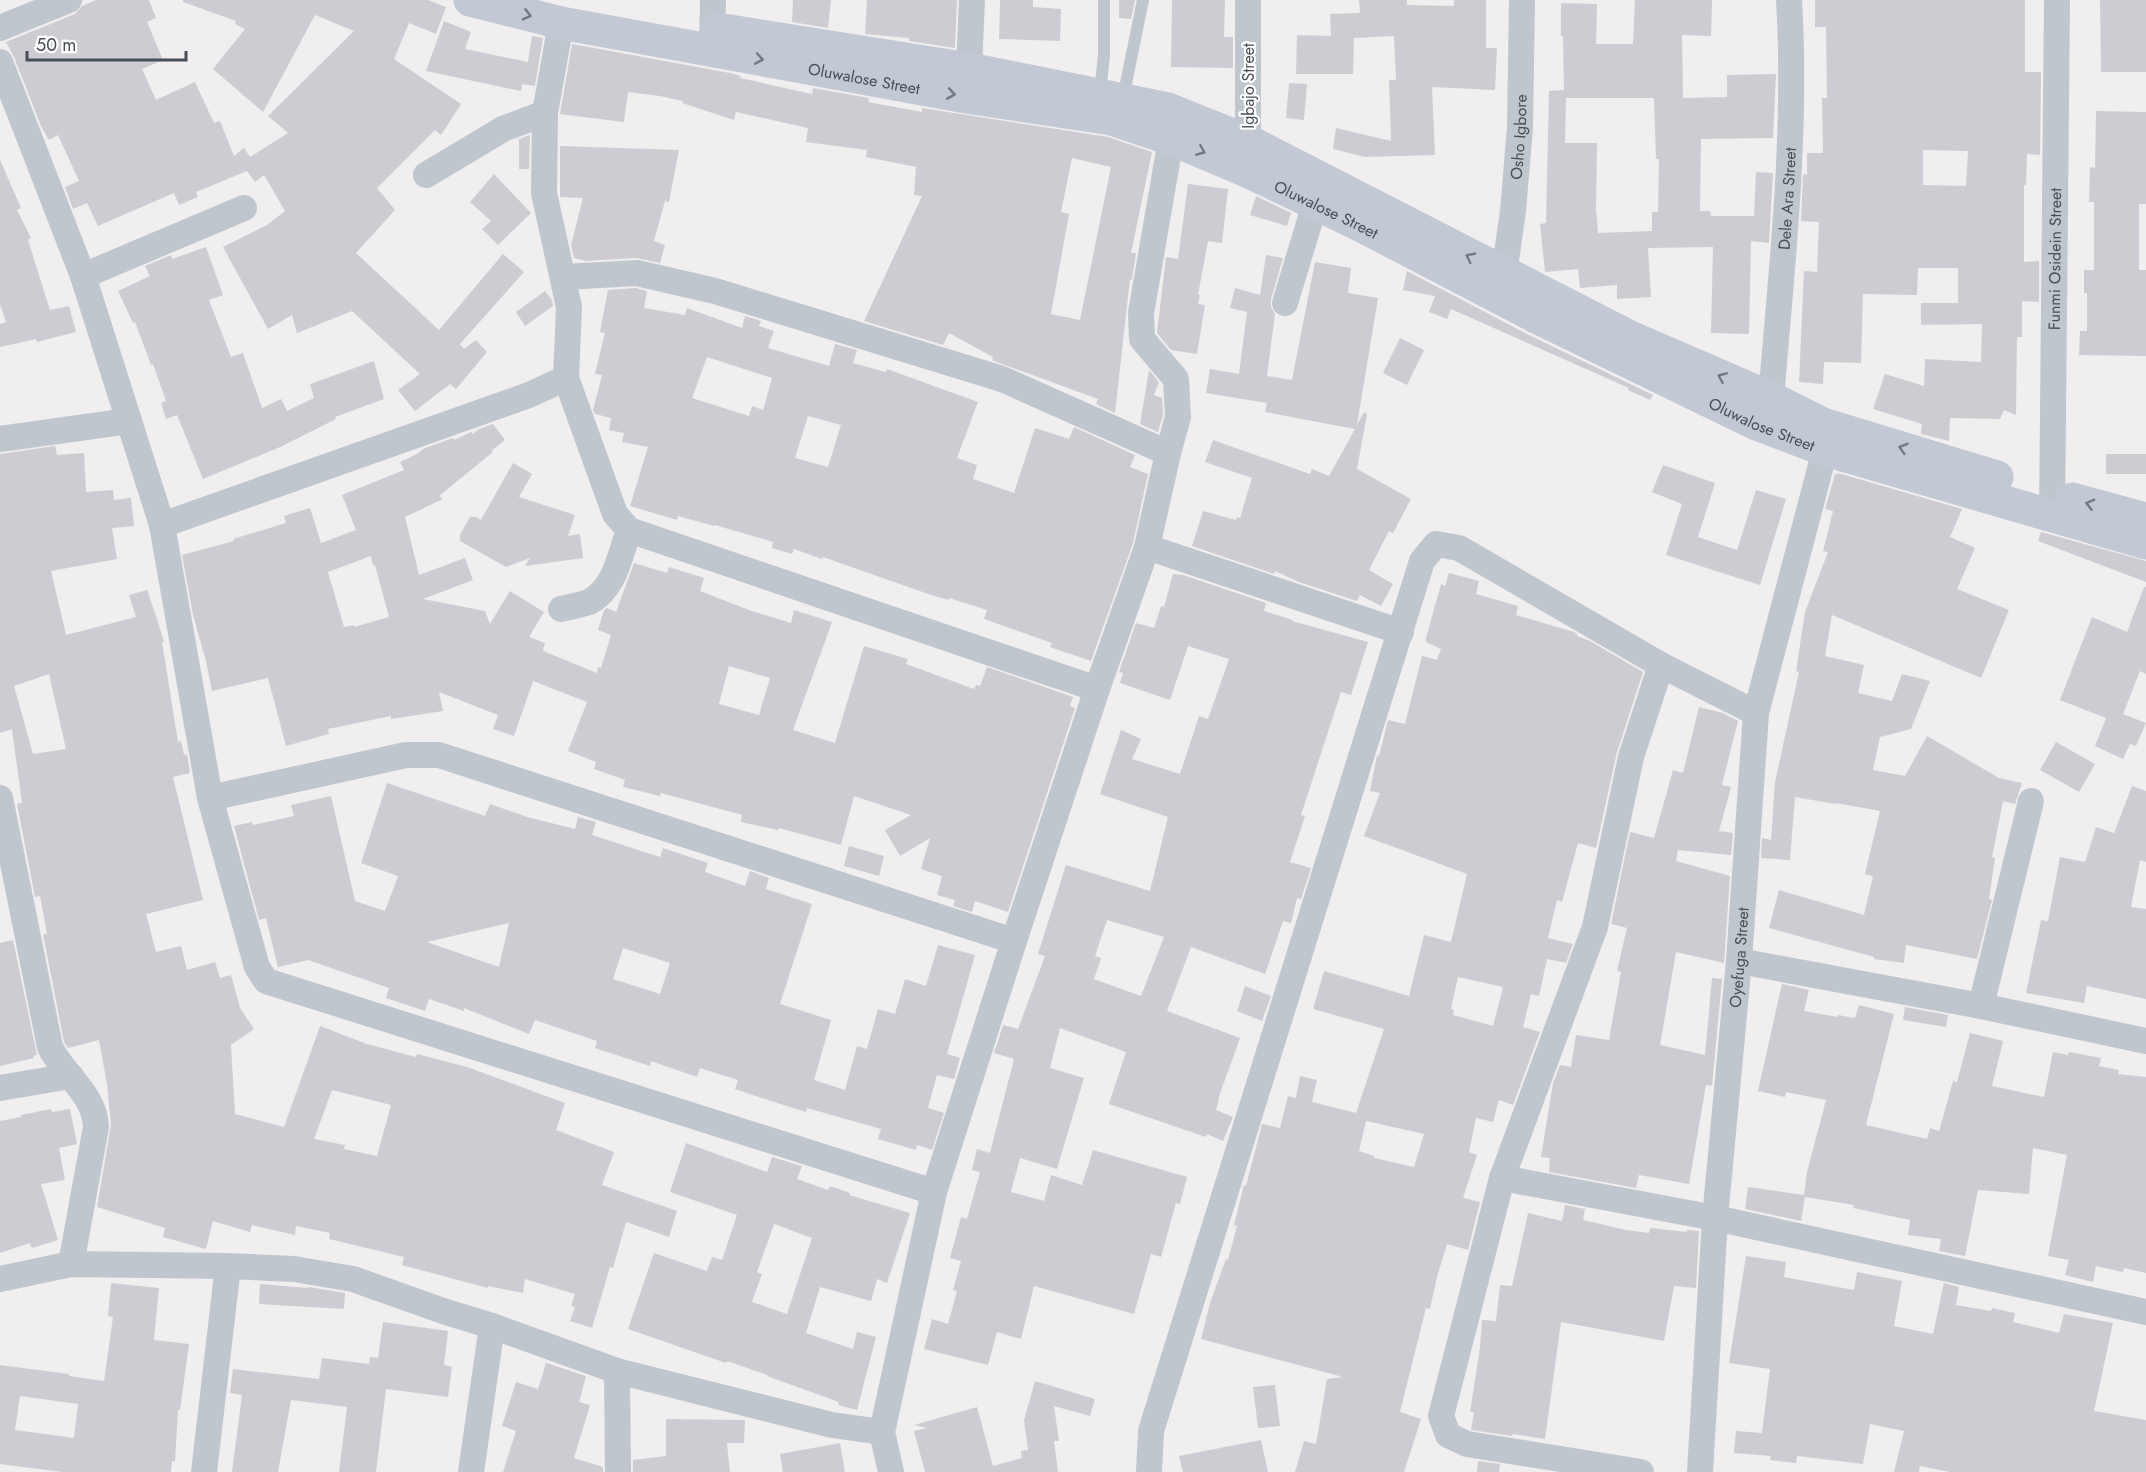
<svg xmlns="http://www.w3.org/2000/svg" width="2146" height="1472" viewBox="0 0 2146 1472" font-family="Jost,sans-serif">
  <style>
    .building { fill: #ccccd2; fill-rule: evenodd }
    .lines { fill: none; stroke-linecap: round; stroke-linejoin: round }
    .lane { stroke: #c0c6ce; stroke-width: 12 }
    .street { stroke: #c0c6ce; stroke-width: 26 }
    .secondary { stroke: #c2c8d4; stroke-width: 33 }
    .oneway { stroke: #737983 }
    .labels { text-anchor: middle; dominant-baseline: central; stroke-width: 4.5; stroke-linejoin: round; paint-order: stroke }
    .street-label { font-size: 16px; fill: #484e58; stroke: #fff }
  </style>
  <rect width="100%" height="100%" fill="#f0eeee"/>
  <!-- building -->
  <g class="building">
    <polygon points="96,0 149,0 156,18 147,22 163,60 142,69 156,100 195,82 214,123 220,121 234,156 244,148 250,157 288,133 268,116 354,31 315,15 263,112 213,69 245,29 235,24 236,21 183,2 183,0 428,0 446,7 436,34 409,23 394,59 461,104 441,135 435,130 377,188 395,210 356,253 439,330 503,254 524,272 460,344 464,349 476,340 487,352 456,389 450,384 415,411 398,390 420,374 352,311 297,333 292,315 268,329 223,247 267,225 285,211 264,175 255,182 247,171 196,192 198,197 179,205 174,193 98,226 87,203 73,209 65,187 79,181 58,135 49,140 41,126 14,57 6,42 75,14 82,6"/>
    <polygon points="793,0 831,0 828,28 792,22"/>
    <polygon points="867,0 957,0 955,48 909,41 909,38 865,34"/>
    <polygon points="1000,0 1033,0 1033,7 1061,9 1060,41 999,39"/>
    <polygon points="1119,0 1135,0 1131,19 1119,18"/>
    <polygon points="1172,0 1225,0 1224,37 1233,37 1233,68 1171,67"/>
    <polygon points="1359,0 1407,0 1407,5 1454,6 1454,0 1486,0 1486,48 1497,48 1495,90 1432,87 1435,155 1365,157 1333,149 1336,128 1391,141 1389,80 1396,80 1394,36 1354,38 1353,74 1296,74 1297,35 1331,36 1330,14 1360,13"/>
    <path d="M1635,0h77l-1,36 -29,-1 1,63 44,-1v-22l49,-1 -3,64 -72,1 -1,72h10l1,5h43l2,-44 17,1 -4,70 -18,-2 -2,93 -38,-1 2,-86 -65,1 3,49 -34,2v-14l-37,3 -2,-19 -33,3 -5,-48 6,-1 3,-132 15,-1 -1,-54h-2v-33l36,1 -1,40h37zM1566,98h88l2,61h3l-1,53h-6v19l-54,2 -2,-24 1,-66h-32z"/>
    <path d="M1815,0h210v72h16l-1,83 -13,-1 -1,31h-2v77l15,-1v41l-17,-1v36h-5l-1,78 -12,-5 -4,9 -50,-1 -1,23 -28,-7 1,-10 -49,-15 12,-35 39,12 1,-27 56,3 1,-38 -61,1v-22h37v-35h-40l-1,27 -54,-1 -2,69 -37,-1 -1,22 -24,-2 5,-111 13,1 2,-50 -18,-1 2,-47 4,1v-22h16l-1,-55h5l-1,-71h-11zM1923,150l45,1 -2,35 -43,-1z"/>
    <polygon points="2100,0 2146,0 2146,72 2101,72"/>
    <polygon points="444,21 471,32 465,49 528,62 532,36 543,38 535,86 522,84 521,91 426,71"/>
    <path d="M572,44l158,29 11,3 -1,2 72,16 1,-6 56,10 -1,4 54,10v-4l186,29 44,15 -21,101h5l-4,27 -2,-1 -15,134 -19,-9 2,-5 -104,-38 -2,-1 1,-3 -44,-24 -6,12 -79,-24 58,-125 -8,-1 2,-28 -50,-10 1,-7 -61,-8 2,-14 -72,-16 -2,8 -52,-17 1,-2 -23,-5 -32,-4 -4,30 -64,-8zM1072,158l39,9 -31,153 -29,-6 18,-100 -8,-2z"/>
    <polygon points="1289,83 1307,84 1304,120 1286,118"/>
    <polygon points="2096,111 2146,112 2146,204 2139,204 2139,270 2146,270 2146,356 2079,355 2080,331 2087,331 2087,293 2084,293 2084,270 2094,270 2094,202 2089,202 2090,167 2095,168"/>
    <polygon points="530,135 529,169 519,169 519,139"/>
    <polygon points="560,146 679,150 669,202 665,201 654,241 665,245 660,263 636,258 586,261 574,258 571,245 583,198 560,197"/>
    <polygon points="0,160 21,208 17,210 31,238 28,240 50,310 69,306 76,332 37,342 36,339 0,347 0,324 6,322 0,304"/>
    <polygon points="494,174 531,213 498,245 482,229 491,221 470,202"/>
    <polygon points="1188,184 1228,189 1222,243 1208,241 1198,295 1200,295 1198,304 1205,305 1197,354 1171,350 1157,333 1166,257 1178,259"/>
    <polygon points="1256,196 1291,213 1287,226 1250,215"/>
    <polygon points="206,247 223,295 209,300 231,357 243,353 262,408 281,399 287,411 314,398 310,384 374,361 384,399 335,417 336,419 278,448 203,479 177,415 166,419 161,403 166,401 153,364 151,365 135,322 133,323 118,291 150,276 145,266 171,255 172,259"/>
    <polygon points="1266,255 1283,258 1271,299 1271,307 1275,314 1267,376 1292,380 1315,262 1351,268 1348,293 1378,298 1357,425 1364,412 1367,414 1357,469 1411,499 1393,533 1389,531 1369,570 1393,584 1381,606 1360,595 1357,601 1299,582 1275,571 1274,574 1192,546 1203,511 1236,520 1237,517 1240,518 1252,478 1205,462 1213,440 1310,474 1312,469 1329,476 1355,429 1265,412 1267,403 1206,393 1210,369 1239,374 1247,312 1230,308 1235,288 1260,295"/>
    <polygon points="1407,271 1529,335 1653,395 1650,400 1628,390 1629,388 1451,309 1447,319 1429,312 1435,296 1403,290"/>
    <path d="M636,288l11,3 -3,17 41,7 2,-7 55,20 3,-12 16,5 -2,5 15,5 -6,17 61,18 6,-22 22,6 -4,13 33,9 1,-3 91,33 -21,56 20,7 -4,14 41,14 21,-65 34,11 5,-12 61,28 -5,12 18,7 -15,69 -42,118 -41,-14 2,-4 -68,-24 3,-9 -38,-12v2l-15,-4 -111,-39 -1,2 -28,-10 -2,5 -20,-6 1,-6 -58,-17 -1,1 -36,-10 -1,4 -47,-14 18,-59 -26,-5 2,-9 -15,-3 2,-12 -16,-4 -2,-4 9,-35 -7,-1 10,-41 -5,-1 8,-42zM707,357l65,21 -9,32 -11,-4 -3,10 -57,-18zM808,416l33,9 -13,42 -33,-9z"/>
    <polygon points="545,291 552,300 553,306 525,326 516,312"/>
    <polygon points="1400,338 1424,350 1407,385 1383,373"/>
    <polygon points="1149,370 1159,382 1154,395 1162,398 1163,415 1158,432 1140,424"/>
    <path d="M493,424l12,16 -14,11 2,1 -54,44 4,3 -38,18 14,58 46,-17 8,22 -50,19 62,12 5,13 20,-33 34,21 -15,25 16,6 -2,8 54,22 1,-6 3,1 10,-33 -13,-5 6,-20 3,-2 9,4 18,-49 33,10 2,-6 35,11 -4,13 49,19 42,13 3,-13 38,12 -39,108 42,13 29,-97 44,13 -2,5 68,25 2,-4 4,1 7,-19 86,30 -3,9 5,2 -67,204 -33,-11 -3,11 -19,-6 2,-6 -18,-5 5,-19 -21,-7 9,-31 -30,18 -15,-26 26,-15 -57,-19 -13,49 -62,-17 -1,2 -37,-8 1,-7 -81,-22 -1,3 -37,-9 2,-7 -31,-11 2,-7 -28,-11 19,-49 -54,-21 -19,55 -21,-7 5,-14 -59,-23 4,19 -52,8v-3l-63,13 1,5 -43,12 -18,-68 -56,13 -6,-30 -13,-46 -11,-60 52,-14 -1,-2 53,-16 -2,-7 26,-8 11,35 35,-13 -14,-35 62,-25 -4,-8 17,-8 8,-6 28,-10 1,2 17,-8 2,2 6,-5zM371,556l2,9h2l14,52 -35,10v-2l-10,2 -16,-55zM729,666l41,12 -11,37 -40,-11z"/>
    <path d="M55,446l2,9 27,-2 2,39 27,-2 1,10 17,-2 3,28 -22,2 5,31 -66,12 15,64 70,-18 -7,-22 18,-5 10,29 7,23h-2l16,100 3,-1 3,14 3,-1 3,19 -17,4 30,123 -57,14 10,38 25,-6 6,24 28,-8 5,16 11,-3 9,33 14,21 -23,16 4,69 49,13 36,-101 47,18 49,13 1,-3 50,13 98,36 -9,27 58,22 -12,33 75,26 -8,26 -43,-15 -13,46 -3,-1 -18,61 -22,-7 5,-14 -4,-1 4,-12 -50,-15 -2,14 -35,-7v2l-86,-23 2,-8 -75,-18 1,-6 -34,-7 -1,9 -43,-10 -2,7 -37,-11 -7,28 -43,-12 2,-9 -68,-21 14,-82 -4,-41 -8,-44 -31,8 -4,-6 -21,-108h4l-7,-38 -5,1 -18,-93 5,-1 -10,-74 -12,4v-279zM49,674l17,75 -33,5 -19,-68zM332,1090l59,15 -14,51 -33,-7 1,-4 -31,-6z"/>
    <rect x="2106" y="454" width="40" height="20"/>
    <polygon points="513,463 532,474 519,497 575,515 568,536 580,534 583,558 525,566 530,558 506,567 460,541 460,535 470,517 476,517 481,520"/>
    <polygon points="1663,465 1715,483 1698,537 1737,550 1756,490 1786,499 1760,585 1666,555 1682,504 1652,492"/>
    <polygon points="1838,473 1962,509 1950,537 1975,548 1957,589 2009,610 1981,678 1832,615 1825,656 1864,665 1858,693 1892,701 1902,674 1930,681 1911,729 1880,737 1873,770 1905,776 1927,736 1999,778 2022,783 2015,804 2003,801 1992,857 1995,858 1989,899 1992,900 1977,959 1906,945 1904,963 1874,959 1874,957 1769,928 1779,890 1864,915 1873,876 1865,874 1880,811 1836,803 1835,804 1795,797 1790,860 1761,858 1762,838 1771,840 1775,782 1799,672 1796,671 1805,612 1828,552 1823,551 1833,511 1825,509 1835,474 1838,475"/>
    <polygon points="2041,532 2146,561 2146,582 2038,541"/>
    <path d="M1449,573l30,8 -3,13 42,12 -2,9 58,17 3,2v2l13,5 53,31 -26,80 -21,96 -18,-5 -16,59 -5,-2 -9,38 25,6 -7,19 -19,-4 -8,37 -8,-2 -8,33 17,5 -27,73 -14,-5 -6,22 -17,-4 -7,34 8,3 -14,43 17,4 -12,48 -21,-6 -10,33 -7,32 -4,-1 -26,104 21,7 -17,53h-109l9,-31 12,3 11,-65 16,-2 -142,-38 9,-36 16,-44 2,1 9,-34 -3,-1 10,-40 2,1 16,-62 18,4 8,-32 8,2 4,-22 17,4 -5,22 44,11 28,-84 -71,-20 11,-38 85,25 15,-61 27,7 16,-68 -103,-38 16,-43 -10,-2 7,-36 2,1 9,-36 17,4 17,-68 15,4 4,-11 -15,-7v-4l15,-54 4,2zM1458,977l45,10 -10,39 -40,-11 1,-5 -3,-1zM1366,1121l58,13 -10,33 -40,-9v-2l-15,-5z"/>
    <path d="M1173,574l10,1 83,28 -2,8 29,9 -1,1 76,21 -17,53 -10,-3 -40,123 4,1 -15,46 21,6 -10,31 -4,-1 -6,25 -8,-2 -18,53 -74,-27 -24,64 73,27 -22,61h1l-3,11 17,7 -10,24 -16,-7 -1,3 -97,-33 17,-52 -66,-24 -10,40 34,10 -27,91 -37,-11 -9,34 33,9 7,-26 31,10 11,-35 94,27 -7,27 -4,-1 -15,54 -10,-3 -17,60 -100,-28 -13,53 -24,-7 -9,33 -64,-16 8,-30 16,5 9,-33 -4,-1 8,-29 -11,-3 11,-41 6,2 13,-47 -8,-2 5,-21 13,4 24,-94 -20,-6 9,-28 15,4 27,-73 -7,-2 28,-89 84,26 18,-74 -68,-23 21,-64 20,9 -9,20 48,15 19,-58 9,3 21,-60 -41,-13 -18,54 -50,-17 3,-10 -4,-1 17,-49 18,5 7,-22 3,1zM1107,920l57,17 -23,59 -47,-17 7,-21 -6,-2z"/>
    <polygon points="2144,587 2146,587 2146,674 2140,671 2123,714 2146,723 2136,746 2130,744 2123,759 2095,746 2106,718 2060,700 2092,617 2127,632"/>
    <polygon points="1699,707 1723,713 1738,721 1722,785 1731,787 1719,831 1733,833 1731,855 1678,850 1676,861 1730,876 1724,963 1676,952 1660,1045 1705,1055 1712,978 1722,979 1712,1086 1706,1085 1689,1184 1639,1175 1636,1188 1549,1172 1550,1158 1541,1157 1553,1083 1560,1065 1571,1067 1576,1035 1609,1040 1621,972 1617,971 1627,928 1611,924 1630,832 1654,838 1673,770 1683,773"/>
    <polygon points="2056,742 2095,764 2079,792 2040,770"/>
    <path d="M387,783l98,33 5,-12 37,13 48,12 3,-12 18,5 -4,13 68,22 3,-9 45,15 -3,9 40,14 5,-15 19,7 -3,11 46,15 -32,100 51,16 -17,60 31,10 12,-44 10,3 11,-40 17,5 10,-35 21,7 12,-41 37,10 -28,99 13,4 -6,21 -17,-4 -9,33 16,5 -12,37 -15,-5 -1,5 -38,-11 3,-10 -74,-21 -1,4 -32,-10 -39,-13 3,-9 -38,-12 -3,9 -46,-16 -1,5 -55,-18 2,-7 -62,-21 -6,14 -65,-26v3l-35,-12 -4,12 -39,-13 3,-10 -81,-28 -30,7 -12,-49 -7,2 -25,-94 18,-4 1,3 41,-9 -3,-11 40,-9 24,105 30,10 13,-35 -37,-13zM509,923l-10,44 -72,-25zM623,948l47,15 -10,31 -47,-15z"/>
    <polygon points="2132,786 2146,791 2146,862 2140,860 2131,907 2146,909 2146,999 2087,986 2084,1003 2026,993 2041,920 2048,921 2060,857 2085,862 2096,827 2114,833"/>
    <polygon points="849,846 884,856 879,876 844,866"/>
    <polygon points="13,940 37,1055 33,1056 34,1058 0,1066 0,943"/>
    <polygon points="1782,984 1809,990 1804,1011 1837,1017 1838,1015 1855,1018 1859,1005 1894,1014 1866,1125 1927,1139 1930,1128 1939,1131 1953,1081 1957,1082 1970,1033 2003,1041 1992,1086 2044,1097 2053,1052 2068,1055 2069,1052 2101,1058 2099,1066 2119,1070 2118,1074 2146,1077 2146,1273 2124,1268 2123,1272 2096,1266 2093,1282 2065,1275 2069,1260 2048,1256 2067,1155 2033,1148 2029,1194 1978,1190 1965,1256 1939,1251 1941,1239 1908,1235 1910,1220 1853,1208 1854,1205 1805,1197 1801,1221 1745,1209 1748,1187 1804,1195 1807,1172 1826,1100 1786,1092 1785,1097 1758,1091"/>
    <polygon points="1245,986 1271,996 1262,1021 1237,1011"/>
    <polygon points="1905,1007 1948,1015 1946,1027 1903,1020"/>
    <polygon points="51,1109 52,1112 70,1109 77,1144 59,1148 65,1180 41,1184 58,1240 32,1248 30,1243 0,1253 0,1121 21,1117 21,1115"/>
    <path d="M686,1143l81,29 5,-15 30,9 -5,13 31,11 2,-4 20,7 -1,2 61,18 -23,70 -10,-4 -6,22 -51,-14 -14,46 47,16 4,-17 19,5 -19,73 -19,-5 1,-3 -72,-26 1,-1 -41,-14 -1,2 -98,-34 26,-76 53,18 5,-14 10,3 15,-45 -67,-23zM774,1224l38,14 -25,76 -35,-12 10,-28 -5,-2z"/>
    <polygon points="1565,1205 1585,1209 1583,1220 1626,1230 1649,1233 1650,1228 1687,1232 1687,1230 1699,1231 1696,1288 1674,1286 1664,1341 1561,1322 1545,1439 1513,1434 1512,1436 1471,1430 1474,1412 1470,1412 1480,1348 1482,1320 1496,1321 1500,1285 1512,1286 1528,1213 1562,1221"/>
    <polygon points="1746,1256 1786,1262 1784,1277 1854,1290 1857,1272 1902,1281 1894,1326 1933,1334 1944,1283 1959,1287 1956,1305 1991,1311 1992,1308 2015,1313 2013,1322 2059,1333 2064,1314 2113,1323 2094,1411 2146,1420 2146,1472 1950,1472 1920,1466 1919,1472 1894,1472 1904,1431 1870,1424 1863,1464 1797,1456 1796,1463 1770,1460 1771,1456 1734,1453 1736,1431 1762,1433 1770,1369 1729,1363"/>
    <path d="M111,1283l48,5 -5,52 35,4 -9,66h-2l-3,51h-3l-1,11h-109l-62,-8v-99l69,9v2l35,5 9,-64 -5,-1zM20,1396l58,8 -4,34 -59,-8z"/>
    <polygon points="260,1284 308,1288 309,1287 345,1293 344,1309 259,1304"/>
    <polygon points="383,1322 448,1331 444,1365 452,1367 448,1397 386,1389 376,1472 339,1472 347,1407 291,1400 278,1472 232,1472 242,1395 230,1393 233,1369 319,1379 322,1358 369,1364 370,1357 378,1358"/>
    <polygon points="546,1363 586,1376 579,1402 590,1405 574,1458 603,1467 603,1472 503,1472 516,1431 502,1426 516,1382 538,1389"/>
    <polygon points="1035,1381 1095,1399 1090,1416 1054,1406 1059,1441 1054,1441 1058,1472 925,1472 914,1431 927,1428 914,1425 977,1407 993,1466 1022,1458 1021,1451 1028,1450 1024,1420"/>
    <polygon points="1275,1385 1280,1426 1258,1428 1253,1387"/>
    <polygon points="666,1419 745,1420 744,1443 727,1443 730,1472 633,1472 633,1460 666,1456"/>
    <polygon points="1261,1440 1268,1472 1183,1472 1179,1456"/>
    <polygon points="840,1443 845,1472 783,1472 780,1454"/>
    <polygon points="1478,1461 1500,1464 1499,1472 1477,1472"/>
  </g>
  <g class="lines">
    <!-- lane -->
    <g class="lane">
      <polyline points="1100,93 1104,55 1104,0"/>
      <polyline points="1123,98 1143,0"/>
    </g>
    <!-- street -->
    <g class="street">
      <polyline points="561,23 545,113 544,193 569,307 566,378 615,514 629,530 1097,689"/>
      <polyline points="0,28 69,0"/>
      <polyline points="712,47 713,0"/>
      <polyline points="0,62 83,276 162,525 210,798 257,967 266,981 934,1192"/>
      <polyline points="969,69 972,0"/>
      <polyline points="1248,156 1248,0"/>
      <polyline points="426,175 503,129 545,113"/>
      <path id="s1" d="M1504,274l9,-63 7,-84 2,-127"/>
      <polyline points="83,276 244,208"/>
      <polyline points="564,277 637,273 715,291 1002,379 1168,453"/>
      <polyline points="1285,303 1315,204"/>
      <path id="s2" d="M1771,398c11,-132 26,-265 18,-398"/>
      <polyline points="0,439 129,421"/>
      <path id="s3" d="M2052,517l5,-517"/>
      <polyline points="162,525 529,395 566,378"/>
      <polyline points="1147,547 1401,632"/>
      <path d="M561,609c9,-2 19,-4 28,-7 26,-13 31,-47 40,-72"/>
      <path d="M0,798l50,249c14,29 45,47 46,80l-25,137"/>
      <polyline points="210,798 406,755 439,755 1014,941"/>
      <polyline points="1739,961 1981,1006 2146,1041"/>
      <polyline points="1981,1006 2031,801"/>
      <polyline points="0,1088 71,1076"/>
      <polyline points="1502,1178 1715,1218 2146,1312"/>
      <polyline points="0,1279 71,1264 228,1266 294,1269 353,1279 446,1312 492,1326 617,1371 832,1425 882,1432"/>
      <polyline points="617,1371 618,1472"/>
      <polyline points="204,1472 228,1266"/>
      <polyline points="471,1472 492,1326"/>
      <polyline points="891,1472 882,1432 934,1192 1014,941 1097,689 1147,547 1168,453 1178,417 1176,379 1142,339 1141,313 1171,139"/>
      <polyline points="1149,1472 1151,1431 1422,561 1436,544 1459,548 1661,665 1756,713"/>
      <polyline points="1641,1472 1467,1444 1448,1435 1441,1416 1502,1178 1595,927 1631,757 1661,665"/>
      <path id="s4" d="M1700,1472l15,-254 24,-257 17,-248 69,-263"/>
    </g>
    <!-- secondary -->
    <g class="secondary">
      <path id="s5" d="M470,0l91,23 405,74 146,22 59,20 76,32 111,53 180,94 216,105 71,27 321,93"/>
      <polyline points="717,29 969,69 1168,109 1248,141 1630,337 1771,398 1823,424 1997,477"/>
      <polyline points="2072,499 2146,519"/>
    </g>
  </g>
  <!-- one-way arrows -->
  <defs><path id="oneway-chevron" d="M-2-3.5L2.5 0L-2 3.5" fill="none" stroke-width="1.6" stroke-linecap="round" stroke-linejoin="round" transform="scale(1.5)"/></defs>
  <g class="oneway">
    <use href="#oneway-chevron" transform="translate(527 15) rotate(14)"/>
    <use href="#oneway-chevron" transform="translate(759 59) rotate(10)"/>
    <use href="#oneway-chevron" transform="translate(951 94) rotate(10)"/>
    <use href="#oneway-chevron" transform="translate(1201 151) rotate(23)"/>
    <use href="#oneway-chevron" transform="translate(1470 257) rotate(-153)"/>
    <use href="#oneway-chevron" transform="translate(1722 377) rotate(-157)"/>
    <use href="#oneway-chevron" transform="translate(1903 448) rotate(-163)"/>
    <use href="#oneway-chevron" transform="translate(2090 504) rotate(-165)"/>
  </g>
  <g class="labels">
    <!-- street labels -->
    <g class="street-label">
      <text stroke="none"><textPath href="#s5" startOffset="402">Oluwalose Street</textPath></text>
      <text transform="translate(1248 86) rotate(-90)">Igbajo Street</text>
      <text stroke="none"><textPath href="#s1" startOffset="138">Osho Igbore</textPath></text>
      <text stroke="none"><textPath href="#s2" startOffset="200">Dele Ara Street</textPath></text>
      <text stroke="none"><textPath href="#s5" startOffset="886">Oluwalose Street</textPath></text>
      <text stroke="none"><textPath href="#s3" startOffset="258">Funmi Osidein Street</textPath></text>
      <text stroke="none"><textPath href="#s5" startOffset="1372">Oluwalose Street</textPath></text>
      <text stroke="none"><textPath href="#s4" startOffset="516">Oyefuga Street</textPath></text>
    </g>
  </g>
  <!-- scale -->
  <path d="M27 51v9h159v-9" fill="none" stroke="#484e58" stroke-width="3"/>
  <text x="36" y="51" font-size="18" fill="#484e58" stroke="#ffffff" stroke-width="4.5" paint-order="stroke">50 m</text>
</svg>
